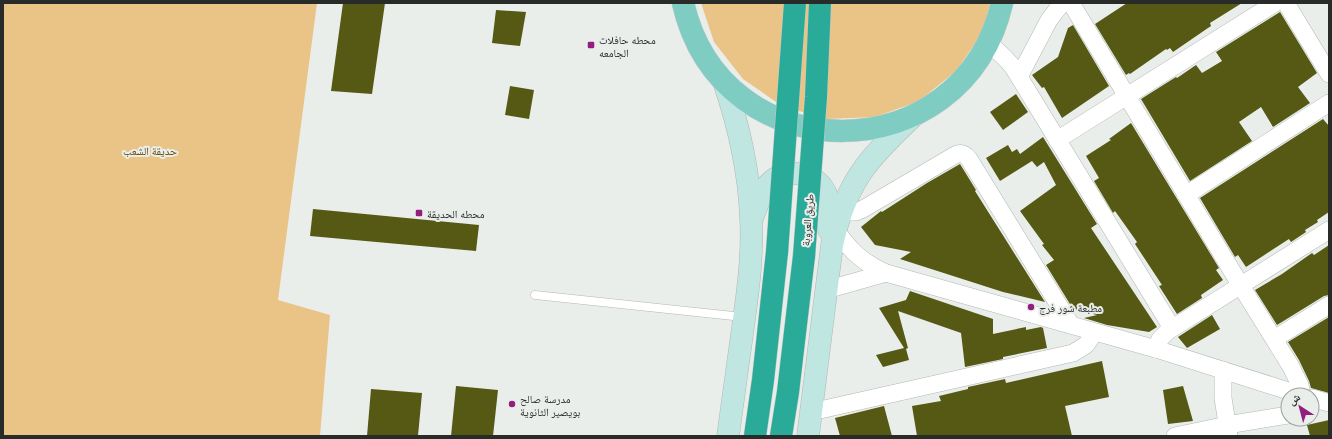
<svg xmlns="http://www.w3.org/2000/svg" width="1332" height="439" viewBox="0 0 1332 439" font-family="'Noto Sans','Noto Naskh Arabic',sans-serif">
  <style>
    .green { fill: #eac487 }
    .building { fill: #555914 }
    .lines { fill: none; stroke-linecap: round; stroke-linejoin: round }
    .lane-casing { stroke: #b3b7b3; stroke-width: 9 }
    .street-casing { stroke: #b3b7b3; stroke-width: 18 }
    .secondary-casing { stroke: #b3b7b3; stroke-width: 23 }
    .primary-casing { stroke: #c7c8c7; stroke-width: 23 }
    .highway-casing { stroke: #c7c8c7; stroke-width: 23 }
    .lane { stroke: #fff; stroke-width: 8 }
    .street { stroke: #fff; stroke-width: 17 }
    .secondary { stroke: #bfe6e0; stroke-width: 22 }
    .primary { stroke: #7fcdc2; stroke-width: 22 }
    .highway { stroke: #2aab99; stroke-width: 22 }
    .highway-bridge-casing { stroke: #c7c8c7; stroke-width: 23; stroke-linecap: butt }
    .highway-bridge { stroke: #2aab99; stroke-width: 22 }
    .poi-dot { fill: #921e7d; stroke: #eaeeea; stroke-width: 1.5 }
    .labels { text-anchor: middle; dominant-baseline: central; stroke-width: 4; stroke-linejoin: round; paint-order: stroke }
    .poi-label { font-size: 11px; fill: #292b29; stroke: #eaeeea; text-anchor: start }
    .park-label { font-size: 11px; fill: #644504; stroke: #eaeeea }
    .street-label { font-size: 11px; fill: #292b29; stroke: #eaeeea }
  </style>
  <rect width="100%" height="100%" fill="#eaeeea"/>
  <!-- green -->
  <g class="green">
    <polygon points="3,3 317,3 278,300 330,315 320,436 3,436"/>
    <polygon points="701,3 990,3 983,32 956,71 919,101 875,117 827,119 782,106 743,79 714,42"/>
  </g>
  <!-- building -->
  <g class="building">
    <polygon points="343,3 385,3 372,94 331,91"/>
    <polygon points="1127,3 1242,3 1210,23 1211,26 1208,28 1173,52 1170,48 1167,50 1166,49 1130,74 1129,73 1126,75 1095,24"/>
    <polygon points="496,10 526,12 520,46 492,43"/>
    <polygon points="1280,12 1317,73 1298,87 1310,103 1273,127 1261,107 1239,122 1252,141 1190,181 1141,99 1176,77 1177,78 1196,65 1202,73 1222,61 1216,52"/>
    <polygon points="1073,25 1109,86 1062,118 1044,87 1042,88 1032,75 1058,57 1068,28"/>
    <polygon points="510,86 534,90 529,119 505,115"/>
    <polygon points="1016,94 1028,112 1003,130 990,112"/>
    <polygon points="1323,119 1329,126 1329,212 1317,220 1318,222 1305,230 1306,232 1291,242 1289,239 1246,267 1238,255 1235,257 1200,198"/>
    <polygon points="1131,123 1219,268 1216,270 1223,280 1201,295 1202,298 1177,314 1159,286 1162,285 1135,244 1137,242 1115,211 1113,213 1094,181 1099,178 1086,156 1111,140 1109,139"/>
    <polygon points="1043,137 1097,224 1091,228 1157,327 1149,332 1107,325 1084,318 1097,315 1073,309 1046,265 1054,260 1042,245 1044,244 1020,211 1056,185 1044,162 1037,167 1032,161 1000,181 986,158 1008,145 1012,152 1017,149 1020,154"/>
    <polygon points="960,164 976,190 975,191 1045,302 1003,292 900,259 911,252 875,245 861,227 881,211 882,212 927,183"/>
    <polygon points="313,209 479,225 476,251 310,236"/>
    <polygon points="1329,245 1329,295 1324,296 1277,325 1255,290 1282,274 1312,253 1314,255"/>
    <polygon points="910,291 993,319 993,334 1026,327 1026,330 1041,327 1043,328 1047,348 1003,357 1003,359 965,367 961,333 898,311 908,348 906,349 909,360 883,367 876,355 904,348 879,308 906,300"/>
    <polygon points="1212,315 1220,329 1187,348 1178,337"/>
    <polygon points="1329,317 1329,393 1311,388 1309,381 1299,360 1288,342"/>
    <polygon points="1102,361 1109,397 1065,406 1072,436 917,436 912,406 941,401 939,396 968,389 968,387 1005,379 1006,383"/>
    <polygon points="456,386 498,390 493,436 451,436"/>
    <polygon points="1183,386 1193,421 1168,424 1163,390"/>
    <polygon points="371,389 422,393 418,436 367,436"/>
    <polygon points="884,406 892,436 840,436 835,418"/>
    <polygon points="1329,420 1329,436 1310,436 1307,425"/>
  </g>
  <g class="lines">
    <!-- lane casing -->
    <g class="lane-casing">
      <polyline id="lane" points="535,295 743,317"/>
    </g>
    <!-- street casing -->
    <g class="street-casing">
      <g id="street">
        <polyline points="1071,3 1241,286 1290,365 1300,385 1302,395"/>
        <polyline points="1286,3 1329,74"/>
        <polyline points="988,42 1005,58 1013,67 1172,328"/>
        <polyline points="1019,77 1049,20 1062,3"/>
        <polyline points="1057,140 1275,3"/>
        <polyline points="1186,195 1329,103"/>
        <path d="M841,212h15l7,-3 92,-54c6,-3 10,-1 14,4l102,166"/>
        <path d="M835,228c13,21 28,35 51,45l270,76 145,46"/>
        <polyline points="826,290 886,273"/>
        <polyline points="1274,339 1329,305"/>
        <polyline points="1156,349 1160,339 1168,331 1329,230"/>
        <polyline points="1223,370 1223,398 1229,436"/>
        <polyline points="1312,398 1329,403"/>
        <polyline points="811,412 1073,353 1086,345 1095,332"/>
        <polyline points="1175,436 1227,425 1288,415"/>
      </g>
    </g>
    <!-- secondary casing -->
    <g class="secondary-casing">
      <g id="secondary">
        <path d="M724,82c15,44 25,89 27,136 2,37 -3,73 -8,109 -5,37 -10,73 -15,109"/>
        <path d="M753,216c4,-11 8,-24 17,-33 17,-17 49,-11 57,14 4,10 1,22 2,33"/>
        <path d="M808,436l24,-191c6,-28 16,-55 33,-78 14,-19 32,-35 49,-52"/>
      </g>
    </g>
    <!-- primary casing -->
    <g class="primary-casing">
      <path id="primary" d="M683,3c39,171 280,170 319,0"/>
    </g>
    <!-- highway casing -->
    <g class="highway-casing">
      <g id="highway">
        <polyline points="755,436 763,380 777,252"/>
        <polyline points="781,436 788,392 804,256"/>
      </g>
    </g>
    <!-- lane -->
    <use href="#lane" class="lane"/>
    <!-- street -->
    <use href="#street" class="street"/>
    <!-- secondary -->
    <use href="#secondary" class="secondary"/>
    <!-- primary -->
    <use href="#primary" class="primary"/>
    <!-- highway -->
    <use href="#highway" class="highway"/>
    <!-- highway-bridge casing -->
    <g class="highway-bridge-casing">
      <g id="highway-bridge">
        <polyline points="777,252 795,3"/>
        <polyline points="804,256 816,97 820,3"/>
      </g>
    </g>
    <!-- highway-bridge -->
    <use href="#highway-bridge" class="highway-bridge"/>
  </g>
  <!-- markers -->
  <g class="poi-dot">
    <rect x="587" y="41" width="8" height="8" rx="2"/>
    <rect x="415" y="209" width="8" height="8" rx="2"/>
    <circle cx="1031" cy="307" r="4"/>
    <circle cx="512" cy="404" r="4"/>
  </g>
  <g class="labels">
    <!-- poi labels -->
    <g class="poi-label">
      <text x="599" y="39">محطه حافلات<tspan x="599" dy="13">الجامعه</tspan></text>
      <text x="427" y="213">محطه الحديقة</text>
      <text x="1039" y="307">مطبعة شور فرج</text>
      <text x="520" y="398">مدرسة صالح<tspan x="520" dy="13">بويصير الثانوية</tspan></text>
    </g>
    <!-- park labels -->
    <g class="park-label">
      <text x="150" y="150">حديقة الشعب</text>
    </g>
    <!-- street labels -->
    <g class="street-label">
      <text transform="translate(807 220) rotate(-85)">طريق العروبة</text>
    </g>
  </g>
  <!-- border -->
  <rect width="1332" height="439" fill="none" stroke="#292b29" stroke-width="8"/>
  <!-- north arrow -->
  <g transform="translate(1300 407) rotate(324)"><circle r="19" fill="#eaeeea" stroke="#9da09d"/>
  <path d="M0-3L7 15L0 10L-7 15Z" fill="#921e7d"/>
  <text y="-6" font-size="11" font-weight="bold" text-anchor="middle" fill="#292b29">ش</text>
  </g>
</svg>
